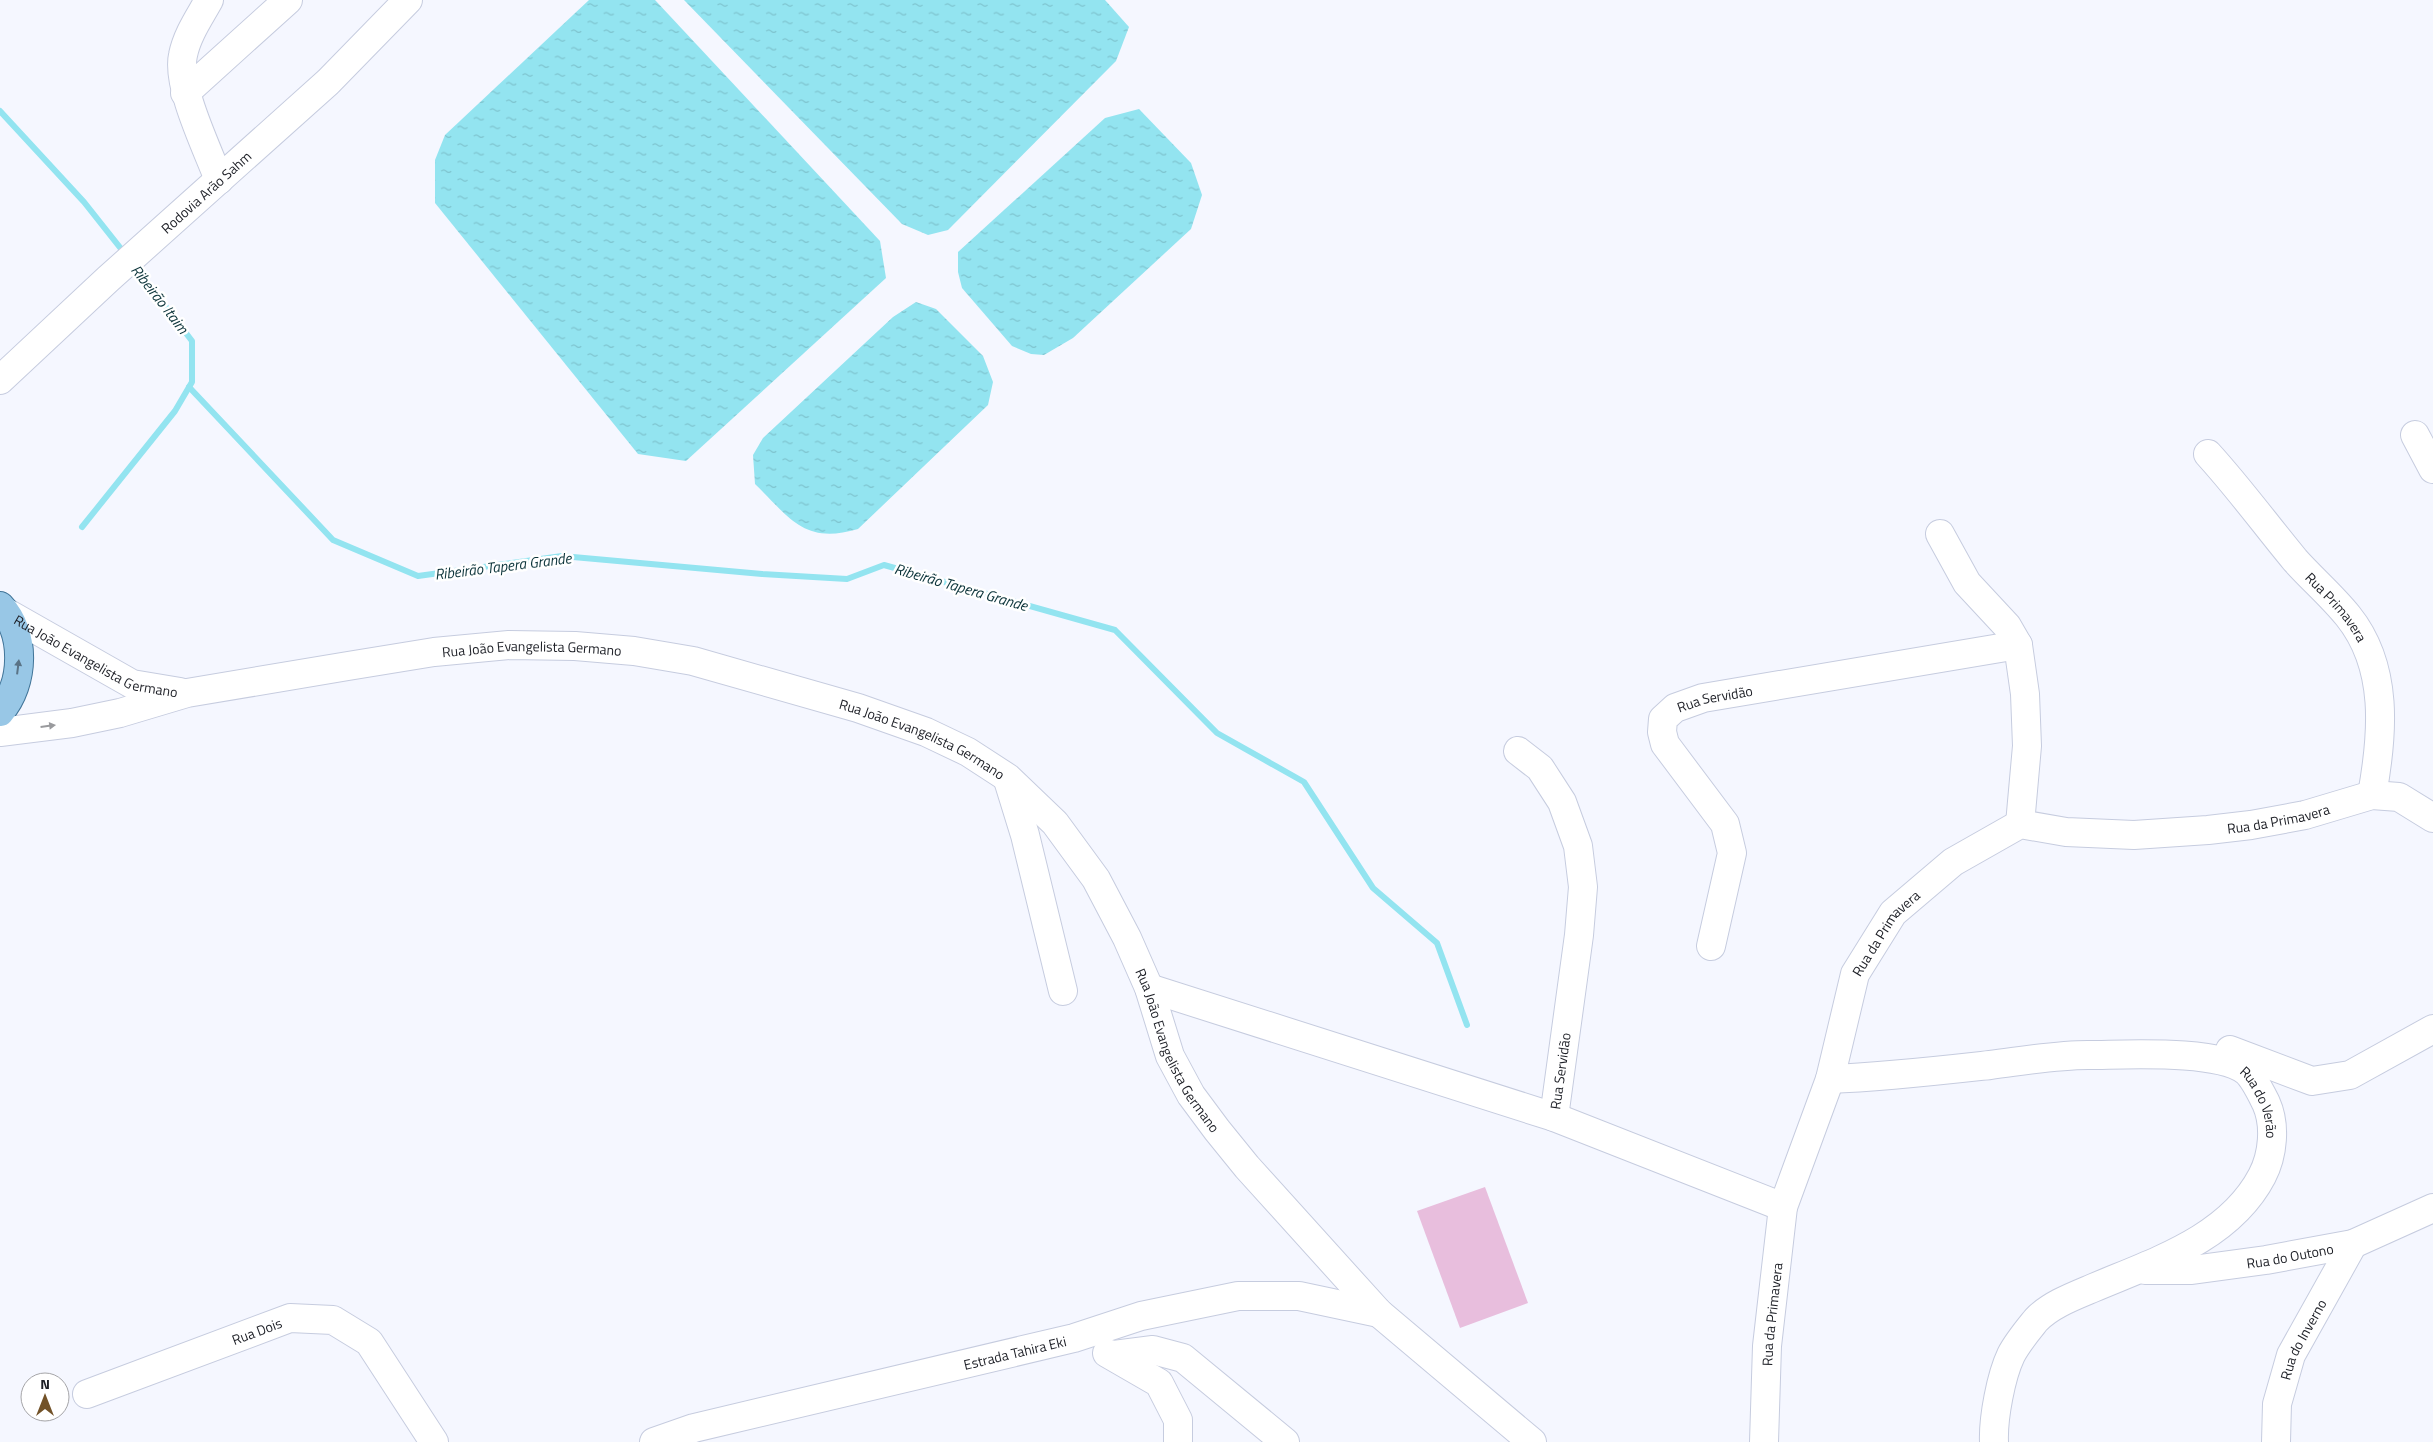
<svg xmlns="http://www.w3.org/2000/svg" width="2433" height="1442" viewBox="0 0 2433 1442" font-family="'Titillium Web',sans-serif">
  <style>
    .green { fill: #e8bedd }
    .water { fill: url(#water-ripples) }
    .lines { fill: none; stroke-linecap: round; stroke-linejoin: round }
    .stream { stroke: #93e4f0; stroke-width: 6 }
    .minor-casing { stroke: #c6ccdf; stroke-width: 30 }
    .major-casing { stroke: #407498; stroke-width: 30 }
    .minor { stroke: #fff; stroke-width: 28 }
    .major { stroke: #98c7e6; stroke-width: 28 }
    .oneway { fill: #5a7386 }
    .oneway2 { fill: #999a9d }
    .labels { text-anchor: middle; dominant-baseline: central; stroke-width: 5; stroke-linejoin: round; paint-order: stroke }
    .street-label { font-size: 14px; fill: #1d1f26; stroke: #fff }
    .water-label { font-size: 15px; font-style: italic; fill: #0c343a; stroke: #fff }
  </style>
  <defs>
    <pattern id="water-ripples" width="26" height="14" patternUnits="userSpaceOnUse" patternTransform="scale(1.25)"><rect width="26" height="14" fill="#93e4f0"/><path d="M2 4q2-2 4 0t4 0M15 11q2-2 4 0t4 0" fill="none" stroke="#7ec3ce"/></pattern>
  </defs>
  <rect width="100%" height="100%" fill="#f5f7ff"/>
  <!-- green -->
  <polygon class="green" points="1485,1187 1528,1303 1460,1328 1417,1211"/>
  <!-- water -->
  <g class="water">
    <polygon points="589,0 655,0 880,241 886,278 686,461 638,454 435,203 435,160 445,135"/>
    <polygon points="684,0 1105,0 1129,27 1116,61 948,230 928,235 902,224"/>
    <polygon points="1139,109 1191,163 1202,195 1191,229 1073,338 1044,355 1031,354 1012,346 962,288 958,272 958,252 1105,118"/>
    <path d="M916,302l20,7 47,47 10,26 -5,23 -130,124c-54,16 -68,-11 -103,-45l-2,-29 10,-17 130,-121z"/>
  </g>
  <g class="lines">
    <!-- stream -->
    <g class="stream">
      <polyline points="0,111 84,202 126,255"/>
      <polyline points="189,387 333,540 418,576 562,556 762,574 847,579 884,565 1115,630 1217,733 1304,782 1373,888 1437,943 1467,1025"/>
      <polyline points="82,527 175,411 192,382 192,341 134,265"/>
    </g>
    <!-- minor casing -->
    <g class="minor-casing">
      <g id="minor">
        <path d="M209,0c-10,18 -22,35 -26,55 -7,31 25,95 36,125"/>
        <polyline points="185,93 288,0"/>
        <path id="s1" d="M0,380l108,-101 220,-197 80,-82"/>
        <polyline points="2415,435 2433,469"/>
        <path id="s2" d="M2208,454c31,34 58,71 87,106 17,19 37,36 53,56 41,51 35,118 24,179"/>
        <polyline points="1940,534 1967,583 2007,626 2018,645 2025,694 2027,746 2020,824"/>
        <path id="s3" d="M7,613l125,71 48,8"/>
        <path id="s4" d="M0,732l72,-9 48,-10 67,-20 161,-27 86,-14 75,-7 66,1 59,5 59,10 165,47 68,24 42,20 40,26 47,45 41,56 31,59 22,50 21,68 21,39 26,35 30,37 132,146 153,129"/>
        <polyline points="1518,751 1540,768 1562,802 1578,846 1583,887 1579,935 1554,1117"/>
        <polyline points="1008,780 1025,835 1063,991"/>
        <path id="s5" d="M1711,946l21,-93 -7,-29 -60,-80 -3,-12 1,-13 12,-11 28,-10 315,-53"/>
        <polyline points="1149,988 1554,1117 1783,1207"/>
        <polyline points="2230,1050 2312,1081 2350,1075 2433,1029"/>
        <path id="s6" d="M1830,1079c54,-2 106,-8 160,-14 32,-4 65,-10 98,-10 37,0 129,-6 158,16 8,7 15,22 20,32 10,22 7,52 -4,73 -33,63 -108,86 -169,112 -19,8 -43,17 -57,32 -8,10 -19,23 -25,35 -10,21 -18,63 -17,87"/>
        <path id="s7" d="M2145,1270h47l74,-10 87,-16 80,-36"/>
        <polyline points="1107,1353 1159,1383 1178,1420 1178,1442"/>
        <polyline points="1114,1355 1153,1350 1183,1358 1285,1442"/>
        <path id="s8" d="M87,1394l203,-76 43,2 36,22 65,100"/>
        <path id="s9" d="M654,1442l40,-14 380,-90 67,-22 97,-20h61l80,17"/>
        <path id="s10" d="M1764,1442l3,-96 16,-139 47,-128 25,-105 38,-61 60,-51 67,-38 46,8 68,3 74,-5 43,-5 54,-10 67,-20 27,2 34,21"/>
        <path id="s11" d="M2276,1442l1,-38 14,-49 62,-111"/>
      </g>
    </g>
    <!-- major casing -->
    <g class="major-casing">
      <path id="major" d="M0,606c26,27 25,77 0,106"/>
    </g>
    <!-- minor -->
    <use href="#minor" class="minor"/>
    <!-- major -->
    <use href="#major" class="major"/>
  </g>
  <!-- one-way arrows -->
  <defs><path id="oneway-solid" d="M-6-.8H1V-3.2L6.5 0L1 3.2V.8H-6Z" transform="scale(1.25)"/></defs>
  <use class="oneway" href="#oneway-solid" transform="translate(18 667) rotate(-83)"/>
  <use class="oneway2" href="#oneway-solid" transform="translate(48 726) rotate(-7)"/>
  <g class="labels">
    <!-- street labels -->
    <g class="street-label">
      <text stroke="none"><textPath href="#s1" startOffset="279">Rodovia Arão Sahm</textPath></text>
      <text stroke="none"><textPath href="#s2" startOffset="200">Rua Primavera</textPath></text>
      <text stroke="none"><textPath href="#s4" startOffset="540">Rua João Evangelista Germano</textPath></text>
      <text stroke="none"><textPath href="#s3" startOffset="100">Rua João Evangelista Germano</textPath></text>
      <text stroke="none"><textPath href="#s5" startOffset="308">Rua Servidão</textPath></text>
      <text stroke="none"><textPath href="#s4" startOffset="945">Rua João Evangelista Germano</textPath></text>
      <text stroke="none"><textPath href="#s10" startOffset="968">Rua da Primavera</textPath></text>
      <text stroke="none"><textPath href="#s10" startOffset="532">Rua da Primavera</textPath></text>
      <text stroke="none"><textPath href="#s4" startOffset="1365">Rua João Evangelista Germano</textPath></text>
      <text transform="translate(1560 1071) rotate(-82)">Rua Servidão</text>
      <text stroke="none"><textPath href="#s6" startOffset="455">Rua do Verão</textPath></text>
      <text stroke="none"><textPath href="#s7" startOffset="146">Rua do Outono</textPath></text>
      <text stroke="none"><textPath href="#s10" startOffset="128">Rua da Primavera</textPath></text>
      <text stroke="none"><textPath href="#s8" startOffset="181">Rua Dois</textPath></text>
      <text stroke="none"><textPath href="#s11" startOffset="108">Rua do Inverno</textPath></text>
      <text stroke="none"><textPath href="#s9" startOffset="372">Estrada Tahira Eki</textPath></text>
    </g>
    <!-- water labels -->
    <g class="water-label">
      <text transform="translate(160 299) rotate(52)">Ribeirão Itaim</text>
      <text transform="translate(503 566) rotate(-7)">Ribeirão Tapera Grande</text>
      <text transform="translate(961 587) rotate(16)">Ribeirão Tapera Grande</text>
    </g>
  </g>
  <!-- north arrow -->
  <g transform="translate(45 1397)"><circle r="24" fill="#ffffff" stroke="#a5a5a8"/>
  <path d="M0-4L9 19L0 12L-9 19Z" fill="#725228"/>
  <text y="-8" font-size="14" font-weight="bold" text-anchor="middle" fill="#1d1f26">N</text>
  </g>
</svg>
